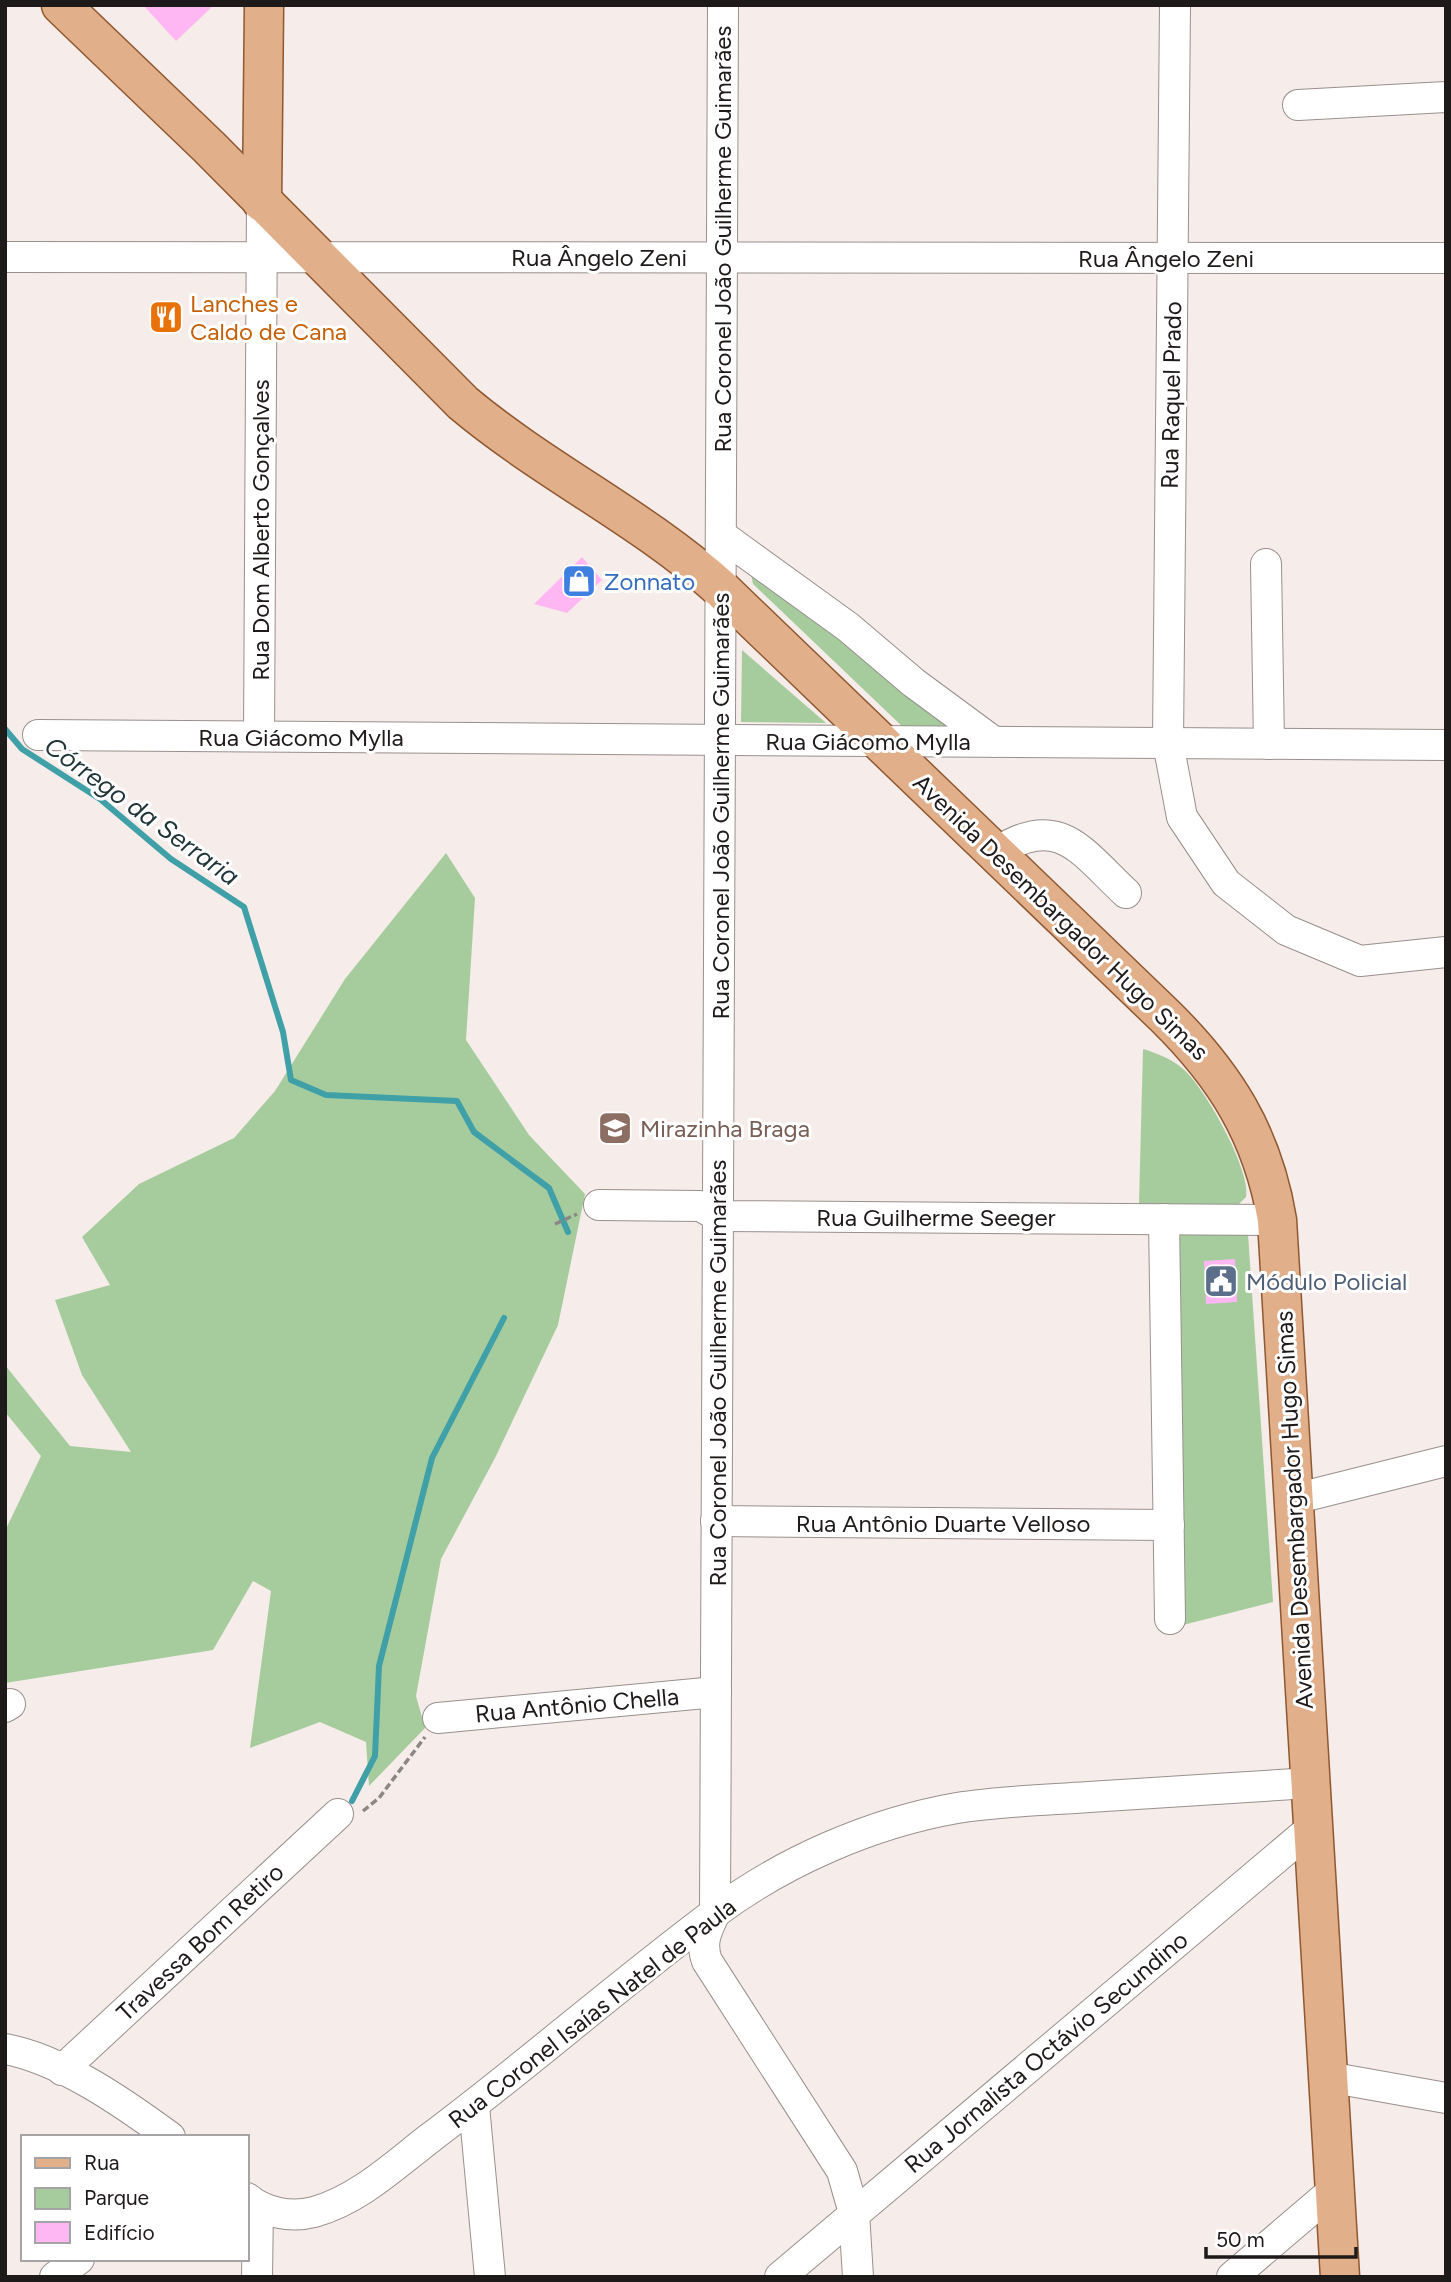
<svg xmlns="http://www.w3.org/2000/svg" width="1451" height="2282" viewBox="0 0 1451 2282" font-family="Figtree,sans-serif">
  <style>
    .green { fill: #a6cc9e }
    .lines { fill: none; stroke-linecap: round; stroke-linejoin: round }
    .stream { stroke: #40a0a8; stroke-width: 6 }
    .building { fill: #feb7f2 }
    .minor-casing { stroke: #98908d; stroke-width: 32 }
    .major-casing { stroke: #8f5830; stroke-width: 41 }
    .path { stroke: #8c8684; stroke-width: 3.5; stroke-dasharray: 7 3.5; stroke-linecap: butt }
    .minor { stroke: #fff; stroke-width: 30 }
    .major { stroke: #e1af8a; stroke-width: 38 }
    .labels { text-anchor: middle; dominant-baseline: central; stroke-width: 6; stroke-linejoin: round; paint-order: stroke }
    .street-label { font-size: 24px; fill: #1d1a19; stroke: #fff }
    .food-label { font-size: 24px; fill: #c56008; stroke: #fff; text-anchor: start }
    .shop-label { font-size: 24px; fill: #366cbe; stroke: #fff; text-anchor: start }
    .education-label { font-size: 24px; fill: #785e54; stroke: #fff; text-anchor: start }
    .service-label { font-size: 24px; fill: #4e5e75; stroke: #fff; text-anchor: start }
    .water-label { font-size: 26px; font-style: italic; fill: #1f3537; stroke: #fff }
  </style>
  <rect width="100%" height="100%" fill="#f6ece9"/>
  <!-- green -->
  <g class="green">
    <polygon points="749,564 965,731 906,730 753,584"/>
    <polygon points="742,650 826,723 741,722"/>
    <polygon points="446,853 475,898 466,1040 529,1135 585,1194 558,1325 495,1458 441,1559 416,1696 425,1728 369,1786 366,1742 320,1722 250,1748 271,1591 253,1581 213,1650 5,1683 5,1531 41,1456 5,1412 5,1365 70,1446 131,1452 82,1375 55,1300 110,1285 82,1237 139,1184 234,1138 275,1091 345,979"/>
    <path d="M1143,1049c14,4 28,10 39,19 22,18 69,102 64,129l-7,7h-100z"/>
    <polygon points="1179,1234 1248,1234 1273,1602 1183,1625"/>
  </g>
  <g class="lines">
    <!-- stream -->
    <g class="stream">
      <polyline points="5,729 22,749 100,799 171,859 244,907 283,1032 291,1080 326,1095 457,1101 474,1132 549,1188 568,1232"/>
      <polyline points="352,1801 375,1756 379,1666 432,1458 504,1318"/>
    </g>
  </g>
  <!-- building -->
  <g class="building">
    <polygon points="143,5 214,5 176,41"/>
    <polygon points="582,557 602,580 567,613 534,604"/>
    <polygon points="1235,1259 1237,1302 1206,1304 1204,1261"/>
  </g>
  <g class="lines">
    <!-- minor casing -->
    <g class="minor-casing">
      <g id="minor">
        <path d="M723,5l-8,1908c-8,17 -15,29 -8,48l135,210 12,42 4,64"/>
        <polyline points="1175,5 1168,743 1182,817 1226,883 1286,930 1360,961 1446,952"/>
        <polyline points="1298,105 1446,97"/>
        <polyline points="5,257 1446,258"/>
        <polyline points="721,535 848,627 914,683 994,742"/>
        <polyline points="1266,564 1269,744"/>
        <polyline points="38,735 1446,745"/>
        <polyline points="259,736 262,202"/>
        <path d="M997,852c62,-41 85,0 129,41"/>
        <polyline points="599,1205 700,1206 718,1216 1277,1220"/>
        <polyline points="1164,1219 1170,1619"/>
        <polyline points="1294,1499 1446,1461"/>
        <polyline points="716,1521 1169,1525"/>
        <polyline points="5,1707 10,1704"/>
        <polyline points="438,1718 716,1692"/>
        <path d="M5,2049c56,10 120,55 165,88"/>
        <polyline points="62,2070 338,1814"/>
        <polyline points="1328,2077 1446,2098"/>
        <polyline points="474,2106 490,2277"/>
        <path d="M247,2198c18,15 44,20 67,14 44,-12 81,-47 116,-74 96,-72 186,-151 282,-223 70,-53 159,-92 245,-107 44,-7 88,-8 132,-11 74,-5 147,-9 221,-14"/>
        <polyline points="55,2277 79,2259"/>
        <polyline points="257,2277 258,2207"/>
        <polyline points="780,2277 1313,1827"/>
        <polyline points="1232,2277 1334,2190"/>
      </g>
    </g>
    <!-- major casing -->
    <g class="major-casing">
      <g id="major">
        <path d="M61,5l148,142 254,256c81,68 178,114 257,185l445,428c60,59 98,119 112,204l63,1057"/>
        <polyline points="262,202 264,5"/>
      </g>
    </g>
    <!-- path -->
    <g class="path">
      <polyline points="555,1224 577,1214"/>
      <polyline points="363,1811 379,1798 425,1737"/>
    </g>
    <!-- minor -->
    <use href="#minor" class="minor"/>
    <!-- major -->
    <use href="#major" class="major"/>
  </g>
  <!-- icons -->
  <defs>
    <g id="restaurant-square" transform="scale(1.75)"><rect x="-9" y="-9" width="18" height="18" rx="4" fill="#e8710a" stroke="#fff"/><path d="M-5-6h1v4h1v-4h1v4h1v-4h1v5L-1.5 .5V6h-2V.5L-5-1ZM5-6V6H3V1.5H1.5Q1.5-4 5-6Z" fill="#fff"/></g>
    <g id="shop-square" transform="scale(1.75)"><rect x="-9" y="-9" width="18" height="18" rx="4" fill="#3f7fe0" stroke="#fff"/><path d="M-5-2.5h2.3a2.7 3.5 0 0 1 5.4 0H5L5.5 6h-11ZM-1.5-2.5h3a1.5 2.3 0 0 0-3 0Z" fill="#fff"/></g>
    <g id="school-square" transform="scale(1.75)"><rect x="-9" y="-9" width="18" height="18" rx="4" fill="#8d6e63" stroke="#fff"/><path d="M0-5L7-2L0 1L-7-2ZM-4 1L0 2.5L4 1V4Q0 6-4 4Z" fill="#fff"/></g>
    <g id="civic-square" transform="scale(1.75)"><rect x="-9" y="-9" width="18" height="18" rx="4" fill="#5c6f8a" stroke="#fff"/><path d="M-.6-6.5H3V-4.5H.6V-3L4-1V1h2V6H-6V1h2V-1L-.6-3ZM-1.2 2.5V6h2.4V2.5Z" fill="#fff"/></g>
  </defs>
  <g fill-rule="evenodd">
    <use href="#restaurant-square" x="166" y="317"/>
    <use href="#shop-square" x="579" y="581"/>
    <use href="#school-square" x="615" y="1128"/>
    <use href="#civic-square" x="1221" y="1281"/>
  </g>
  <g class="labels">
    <!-- street labels -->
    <g class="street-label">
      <text transform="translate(722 239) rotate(-90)">Rua Coronel João Guilherme Guimarães</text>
      <text x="599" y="257">Rua Ângelo Zeni</text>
      <text x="1166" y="258">Rua Ângelo Zeni</text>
      <text transform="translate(1171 395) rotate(-89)">Rua Raquel Prado</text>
      <text transform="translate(260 530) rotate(-90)">Rua Dom Alberto Gonçalves</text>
      <text x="301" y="737">Rua Giácomo Mylla</text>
      <text x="868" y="741">Rua Giácomo Mylla</text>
      <text transform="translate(720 806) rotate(-90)">Rua Coronel João Guilherme Guimarães</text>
      <text transform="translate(1061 917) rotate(44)">Avenida Desembargador Hugo Simas</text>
      <text x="936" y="1217">Rua Guilherme Seeger</text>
      <text transform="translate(717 1373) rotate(-90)">Rua Coronel João Guilherme Guimarães</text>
      <text transform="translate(1294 1510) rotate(-93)">Avenida Desembargador Hugo Simas</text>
      <text x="943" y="1523">Rua Antônio Duarte Velloso</text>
      <text transform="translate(577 1705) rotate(-5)">Rua Antônio Chella</text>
      <text transform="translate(200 1942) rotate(-43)">Travessa Bom Retiro</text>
      <text transform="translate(592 2013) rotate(-38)">Rua Coronel Isaías Natel de Paula</text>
      <text transform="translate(1046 2052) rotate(-40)">Rua Jornalista Octávio Secundino</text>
    </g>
    <!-- food labels -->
    <g class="food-label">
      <text x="190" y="303">Lanches e<tspan x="190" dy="28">Caldo de Cana</tspan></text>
    </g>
    <!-- shop labels -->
    <g class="shop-label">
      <text x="604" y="581">Zonnato</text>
    </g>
    <!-- education labels -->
    <g class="education-label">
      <text x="640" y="1128">Mirazinha Braga</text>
    </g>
    <!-- service labels -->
    <g class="service-label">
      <text x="1246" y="1281">Módulo Policial</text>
    </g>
    <!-- water labels -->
    <g class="water-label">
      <text transform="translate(142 811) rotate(36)">Córrego da Serraria</text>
    </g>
  </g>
  <!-- border -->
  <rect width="1451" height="2282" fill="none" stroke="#1d1a19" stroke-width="14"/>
  <!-- legend -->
  <rect x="21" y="2135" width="228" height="126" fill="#ffffff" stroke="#a5a3a3" stroke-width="2"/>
  <rect x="35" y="2158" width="35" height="10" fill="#e1af8a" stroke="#a5a3a3" stroke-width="2"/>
  <text x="84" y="2170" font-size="21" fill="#1d1a19">Rua</text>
  <rect x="35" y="2188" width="35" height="21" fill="#a6cc9e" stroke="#a5a3a3" stroke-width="2"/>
  <text x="84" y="2205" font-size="21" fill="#1d1a19">Parque</text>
  <rect x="35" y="2222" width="35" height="21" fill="#feb7f2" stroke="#a5a3a3" stroke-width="2"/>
  <text x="84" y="2240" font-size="21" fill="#1d1a19">Edifício</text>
  <!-- scale -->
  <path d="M1206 2247v10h150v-10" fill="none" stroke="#1d1a19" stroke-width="3.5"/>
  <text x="1216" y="2247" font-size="21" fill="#1d1a19" stroke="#ffffff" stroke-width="5" paint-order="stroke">50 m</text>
</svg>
